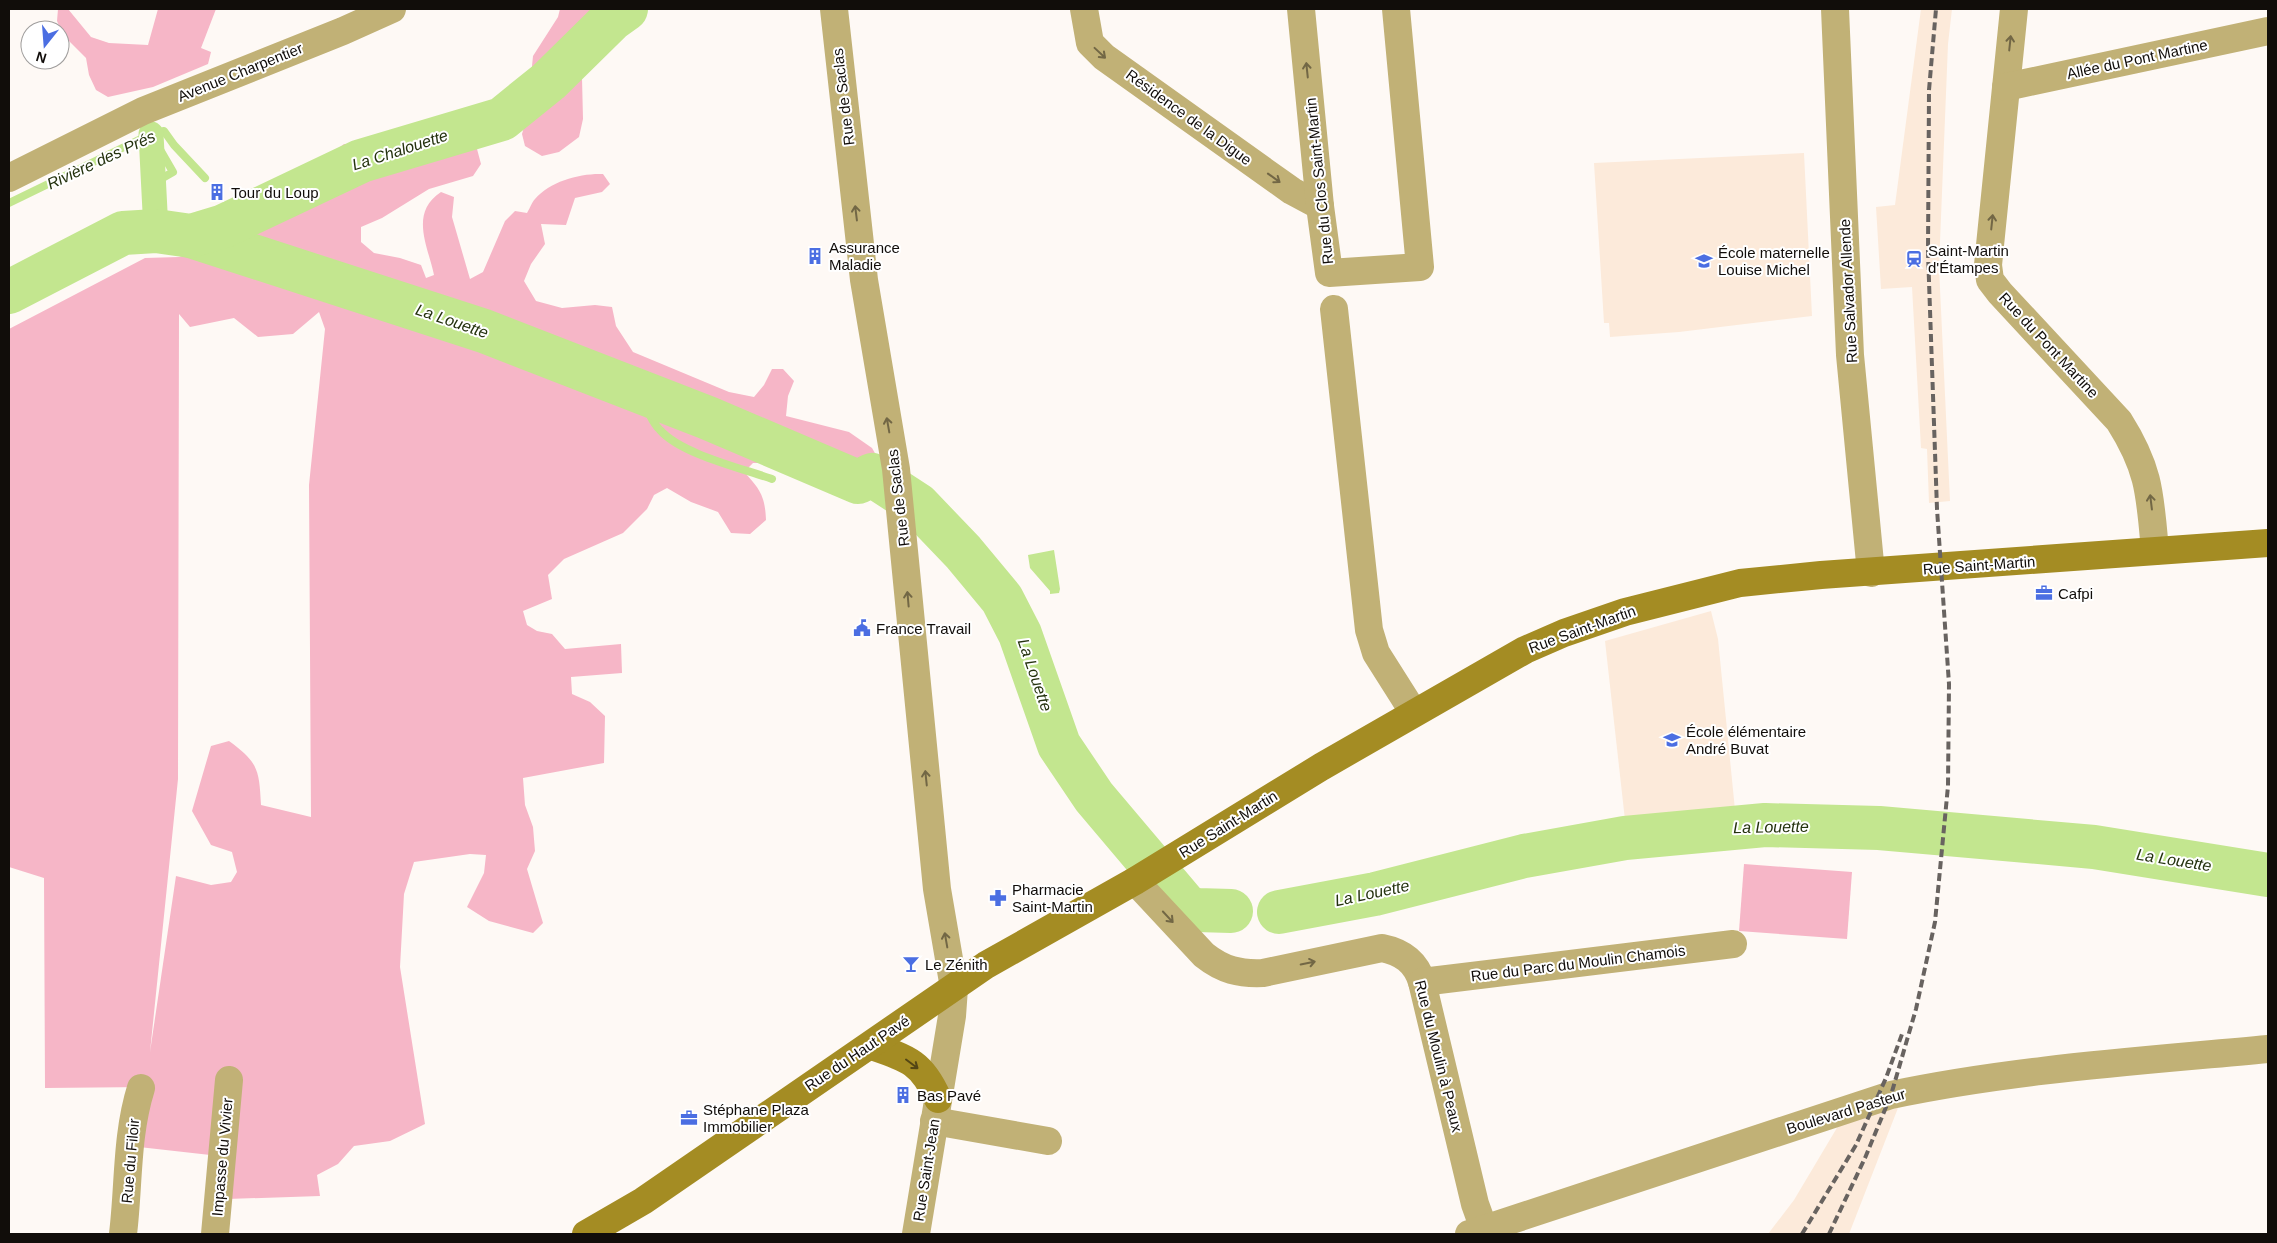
<svg xmlns="http://www.w3.org/2000/svg" width="2277" height="1243" viewBox="0 0 2277 1243" font-family="Helvetica,sans-serif">
  <style>
    .built { fill: #fceada }
    .green { fill: #f6b6c7; fill-rule: evenodd }
    .water { fill: #c3e68f }
    .lines { fill: none; stroke-linecap: round; stroke-linejoin: round }
    .stream { stroke: #c3e68f; stroke-width: 8 }
    .canal { stroke: #c3e68f; stroke-width: 25 }
    .river { stroke: #c3e68f; stroke-width: 44 }
    .minor { stroke: #c1b176; stroke-width: 28 }
    .tertiary { stroke: #c1b176; stroke-width: 28 }
    .secondary { stroke: #a48c23; stroke-width: 28 }
    .rail { stroke: #686360; stroke-width: 4; stroke-dasharray: 8 4; stroke-linecap: butt }
    .oneway { stroke: #726745 }
    .oneway2 { stroke: #534615 }
    .labels { text-anchor: middle; dominant-baseline: central; stroke-width: 4; stroke-linejoin: round; paint-order: stroke }
    .street-label { font-size: 15px; fill: #110d0a; stroke: #fff }
    .poi-label { font-size: 15px; fill: #110d0a; stroke: #fff; text-anchor: start }
    .water-label { font-size: 16px; font-style: italic; fill: #24320e; stroke: #fff }
  </style>
  <rect width="100%" height="100%" fill="#fef9f5"/>
  <!-- built -->
  <g class="built">
    <polygon points="1921,9 1952,9 1948,44 1939,267 1950,501 1929,503 1927,449 1921,448 1912,287 1881,289 1876,207 1895,205"/>
    <polygon points="1804,153 1812,316 1679,332 1610,337 1609,323 1604,323 1594,163"/>
    <polygon points="1711,611 1718,639 1736,820 1626,829 1605,641"/>
    <polygon points="1898,1108 1849,1234 1768,1234 1794,1200 1841,1121"/>
  </g>
  <!-- green -->
  <g class="green">
    <polygon points="58,9 68,9 91,37 109,43 148,45 158,9 216,9 201,48 211,52 208,64 153,87 108,97 96,90 89,75 86,58 63,35 57,21"/>
    <polygon points="560,9 600,9 590,27 578,63 582,78 583,119 579,137 559,152 542,156 525,146 522,134 527,117 533,56 558,17"/>
    <path d="M448,121l16,2 13,26 4,15 -8,12 -44,13 -47,29 -21,9v15l13,11 26,5 21,7 5,13 8,-3c-6,-29 -25,-62 7,-83l13,5 -2,20 18,62 13,-7 22,-51 10,-10 12,2c3,-5 5,-11 8,-14 15,-18 46,-26 68,-25l7,10 -8,8 -27,6 -9,27 -25,-1 4,20 -14,20 -7,17 12,20 26,7 33,-3 17,2 4,19 17,26 96,40 25,5 10,-12 8,-16h11l11,12 -6,15 -2,20 63,16 23,16 8,14 -6,16 -26,-4 -52,-17 -24,6h-19l-9,9c16,17 21,24 22,48l-16,14 -19,-1 -13,-21 -27,-10 -24,-14 -13,7 -7,14 -24,24 -59,26 -16,16 4,24 -29,12 4,14 10,6 15,3 13,15 56,-5 1,29 -51,4 1,17 18,8 15,14 -1,47 -81,15 2,27 8,22 2,24 -8,18 16,54 -10,10 -44,-12 -22,-14 17,-34 2,-18 -16,-1 -56,8 -10,32 -4,73 25,157 -35,17 -36,5 -16,18 -21,11 3,21 -93,3 1,-42 -89,-10 7,-60 -101,1 -1,-210 -35,-11v-538l136,-71 34,-1 60,-20 25,-12 33,-44 47,-37 19,2 8,22 2,11 23,-13 23,-8zM319,312l6,17 -16,156 2,332 -50,-12c-2,-35 -2,-42 -32,-64l-18,5 -19,65 19,34 21,7 5,20 -6,10 -20,3 -35,-9 -26,176 28,-273 1,-465 11,13 44,-9 24,19 35,-3z"/>
    <polygon points="1744,864 1852,872 1847,939 1739,931"/>
  </g>
  <!-- water -->
  <polygon class="water" points="1054,550 1060,589 1059,593 1050,594 1050,591 1030,568 1028,555"/>
  <g class="lines">
    <!-- stream -->
    <g class="stream">
      <polyline points="151,134 173,172 152,184 156,231"/>
      <polyline points="9,203 151,134 164,131 174,145 205,178"/>
      <path d="M641,392c5,13 9,28 19,38 21,24 81,38 112,49"/>
    </g>
    <!-- canal -->
    <polyline class="canal" points="151,134 156,231"/>
    <!-- river -->
    <g class="river">
      <polyline points="191,236 484,331 708,418 858,482 872,475 918,505 963,552 1002,599 1020,634 1059,745 1094,797 1187,907 1197,910 1231,911"/>
      <polyline points="9,292 123,233 156,231 191,236 224,226 361,161 502,119 549,81 612,19 626,9"/>
      <polyline points="1279,912 1375,894 1524,856 1625,838 1765,825 1879,828 2094,847 2268,875"/>
    </g>
    <!-- minor -->
    <g class="minor">
      <polyline points="1084,9 1090,43 1104,57 1292,191 1320,206"/>
      <polyline points="1301,9 1320,206 1329,273 1420,267 1396,9"/>
      <polyline points="1835,9 1850,355 1871,573"/>
      <path d="M2014,9l-26,256 2,15 10,13 119,128c31,49 31,74 36,130"/>
      <polyline points="2006,87 2268,31"/>
      <polyline points="9,178 143,111 343,31 392,9"/>
      <polyline points="1334,309 1369,630 1376,653 1414,713"/>
      <path d="M1135,881l69,74c19,15 35,19 59,18l119,-25c20,4 34,14 40,34l53,222 9,25"/>
      <polyline points="1422,982 1733,944"/>
      <polyline points="934,1121 1048,1141"/>
      <path d="M123,1234c6,-49 3,-98 18,-146"/>
      <polyline points="215,1234 229,1080"/>
      <path d="M1469,1234l422,-139c124,-26 251,-34 377,-46"/>
    </g>
    <!-- tertiary -->
    <polyline class="tertiary" points="834,9 864,280 896,469 937,889 954,988 952,1016 916,1234"/>
    <!-- secondary -->
    <g class="secondary">
      <path d="M871,1046c36,12 51,16 67,53"/>
      <polyline points="586,1234 643,1201 986,965 1135,881 1321,767 1525,650 1564,633 1625,612 1740,583 1821,575 2268,543"/>
    </g>
    <!-- rail -->
    <g class="rail">
      <polyline points="1802,1234 1856,1145 1886,1078 1902,1034"/>
      <polyline points="1829,1234 1865,1158 1891,1095 1916,1009 1935,922 1948,786 1949,684 1937,509 1928,253 1929,90 1936,9"/>
    </g>
  </g>
  <!-- one-way arrows -->
  <defs><path id="oneway-shaft" d="M-6 0H5M1.5-3L5.5 0L1.5 3" fill="none" stroke-width="1.6" stroke-linecap="round" stroke-linejoin="round" transform="scale(1.25)"/></defs>
  <g class="oneway">
    <use href="#oneway-shaft" transform="translate(2010 43) rotate(-84)"/>
    <use href="#oneway-shaft" transform="translate(1100 53) rotate(43)"/>
    <use href="#oneway-shaft" transform="translate(1307 70) rotate(-96)"/>
    <use href="#oneway-shaft" transform="translate(1274 178) rotate(36)"/>
    <use href="#oneway-shaft" transform="translate(856 213) rotate(-97)"/>
    <use href="#oneway-shaft" transform="translate(1992 222) rotate(-84)"/>
    <use href="#oneway-shaft" transform="translate(888 425) rotate(-100)"/>
    <use href="#oneway-shaft" transform="translate(2151 502) rotate(-97)"/>
    <use href="#oneway-shaft" transform="translate(908 599) rotate(-95)"/>
    <use href="#oneway-shaft" transform="translate(926 778) rotate(-96)"/>
    <use href="#oneway-shaft" transform="translate(1168 917) rotate(47)"/>
    <use href="#oneway-shaft" transform="translate(946 940) rotate(-100)"/>
    <use href="#oneway-shaft" transform="translate(1308 963) rotate(-12)"/>
  </g>
  <use class="oneway2" href="#oneway-shaft" transform="translate(912 1064) rotate(37)"/>
  <!-- icons -->
  <defs>
    <g id="building-bare" transform="scale(1.35)"><path d="M-4-6H4V6H1V3H-1V6H-4ZM-2.5-4.3h1.7v1.8h-1.7ZM.8-4.3h1.7v1.8H.8ZM-2.5-1h1.7V.8h-1.7ZM.8-1h1.7V.8H.8Z" fill="#4b6ee2" stroke="#fff" stroke-width="2.5" paint-order="stroke"/></g>
    <g id="station-bare" transform="scale(1.35)"><path d="M-3-6H3Q5-6 5-4V2Q5 4 3 4L4.5 6H3L1.5 4h-3L-3 6H-4.5L-3 4Q-5 4-5 2V-4Q-5-6-3-6ZM-3.5-4v3h7v-3ZM-3.5 1v1.5H-2V1ZM2 1v1.5H3.5V1Z" fill="#4b6ee2" stroke="#fff" stroke-width="2.5" paint-order="stroke"/></g>
    <g id="school-bare" transform="scale(1.35)"><path d="M0-5L7-2L0 1L-7-2ZM-4 1L0 2.5L4 1V4Q0 6-4 4Z" fill="#4b6ee2" stroke="#fff" stroke-width="2.5" paint-order="stroke"/></g>
    <g id="office-bare" transform="scale(1.35)"><path d="M-6-3h4V-5.5h4V-3h4V5H-6ZM-1-4.5V-3h2v-1.5ZM-6 0V1H6V0Z" fill="#4b6ee2" stroke="#fff" stroke-width="2.5" paint-order="stroke"/></g>
    <g id="civic-bare" transform="scale(1.35)"><path d="M-.6-6.5H3V-4.5H.6V-3L4-1V1h2V6H-6V1h2V-1L-.6-3ZM-1.2 2.5V6h2.4V2.5Z" fill="#4b6ee2" stroke="#fff" stroke-width="2.5" paint-order="stroke"/></g>
    <g id="pharmacy-bare" transform="scale(1.35)"><path d="M-2-6h4v4h4v4h-4v4h-4v-4h-4v-4h4Z" fill="#4b6ee2" stroke="#fff" stroke-width="2.5" paint-order="stroke"/></g>
    <g id="bar-bare" transform="scale(1.35)"><path d="M-6-5H6L.8 .8V4.5H3.5V6h-7V4.5H-.8V.8Z" fill="#4b6ee2" stroke="#fff" stroke-width="2.5" paint-order="stroke"/></g>
  </defs>
  <g fill-rule="evenodd">
    <use href="#building-bare" x="217" y="192"/>
    <use href="#building-bare" x="815" y="256"/>
    <use href="#station-bare" x="1914" y="259"/>
    <use href="#school-bare" x="1704" y="261"/>
    <use href="#office-bare" x="2044" y="593"/>
    <use href="#civic-bare" x="862" y="628"/>
    <use href="#school-bare" x="1672" y="740"/>
    <use href="#pharmacy-bare" x="998" y="898"/>
    <use href="#bar-bare" x="911" y="964"/>
    <use href="#building-bare" x="903" y="1095"/>
    <use href="#office-bare" x="689" y="1118"/>
  </g>
  <g class="labels">
    <!-- street labels -->
    <g class="street-label">
      <text transform="translate(2137 59) rotate(-12)">Allée du Pont Martine</text>
      <text transform="translate(240 72) rotate(-22)">Avenue Charpentier</text>
      <text transform="translate(843 97) rotate(-97)">Rue de Saclas</text>
      <text transform="translate(1189 117) rotate(36)">Résidence de la Digue</text>
      <text transform="translate(1319 181) rotate(-96)">Rue du Clos Saint-Martin</text>
      <text transform="translate(1848 291) rotate(-93)">Rue Salvador Allende</text>
      <text transform="translate(2049 345) rotate(47)">Rue du Pont Martine</text>
      <text transform="translate(898 498) rotate(-97)">Rue de Saclas</text>
      <text transform="translate(1979 565) rotate(-4)">Rue Saint-Martin</text>
      <text transform="translate(1582 629) rotate(-20)">Rue Saint-Martin</text>
      <text transform="translate(1228 824) rotate(-32)">Rue Saint-Martin</text>
      <text transform="translate(1578 963) rotate(-7)">Rue du Parc du Moulin Chamois</text>
      <text transform="translate(857 1053) rotate(-34)">Rue du Haut Pavé</text>
      <text transform="translate(1439 1056) rotate(76)">Rue du Moulin à Peaux</text>
      <text transform="translate(1846 1111) rotate(-17)">Boulevard Pasteur</text>
      <text transform="translate(222 1157) rotate(-85)">Impasse du Vivier</text>
      <text transform="translate(130 1161) rotate(-85)">Rue du Filoir</text>
      <text transform="translate(926 1170) rotate(-81)">Rue Saint-Jean</text>
    </g>
    <!-- poi labels -->
    <g class="poi-label">
      <text x="231" y="192">Tour du Loup</text>
      <text x="829" y="247">Assurance<tspan x="829" dy="17">Maladie</tspan></text>
      <text x="1928" y="250">Saint-Martin<tspan x="1928" dy="17">d'Étampes</tspan></text>
      <text x="1718" y="252">École maternelle<tspan x="1718" dy="17">Louise Michel</tspan></text>
      <text x="2058" y="593">Cafpi</text>
      <text x="876" y="628">France Travail</text>
      <text x="1686" y="731">École élémentaire<tspan x="1686" dy="17">André Buvat</tspan></text>
      <text x="1012" y="889">Pharmacie<tspan x="1012" dy="17">Saint-Martin</tspan></text>
      <text x="925" y="964">Le Zénith</text>
      <text x="917" y="1095">Bas Pavé</text>
      <text x="703" y="1109">Stéphane Plaza<tspan x="703" dy="17">Immobilier</tspan></text>
    </g>
    <!-- water labels -->
    <g class="water-label">
      <text transform="translate(400 150) rotate(-18)">La Chalouette</text>
      <text transform="translate(101 160) rotate(-25)">Rivière des Prés</text>
      <text transform="translate(452 321) rotate(19)">La Louette</text>
      <text transform="translate(1035 675) rotate(71)">La Louette</text>
      <text transform="translate(1771 827) rotate(-1)">La Louette</text>
      <text transform="translate(2174 860) rotate(9)">La Louette</text>
      <text transform="translate(1372 893) rotate(-12)">La Louette</text>
    </g>
  </g>
  <!-- border -->
  <rect width="2277" height="1243" fill="none" stroke="#110d0a" stroke-width="20"/>
  <!-- north arrow -->
  <g transform="translate(45 45) rotate(197)"><circle r="24" fill="#ffffff" stroke="#a09e9d"/>
  <path d="M0-4L9 19L0 12L-9 19Z" fill="#4b6ee2"/>
  <text y="-8" font-size="14" font-weight="bold" text-anchor="middle" fill="#110d0a">N</text>
  </g>
</svg>
